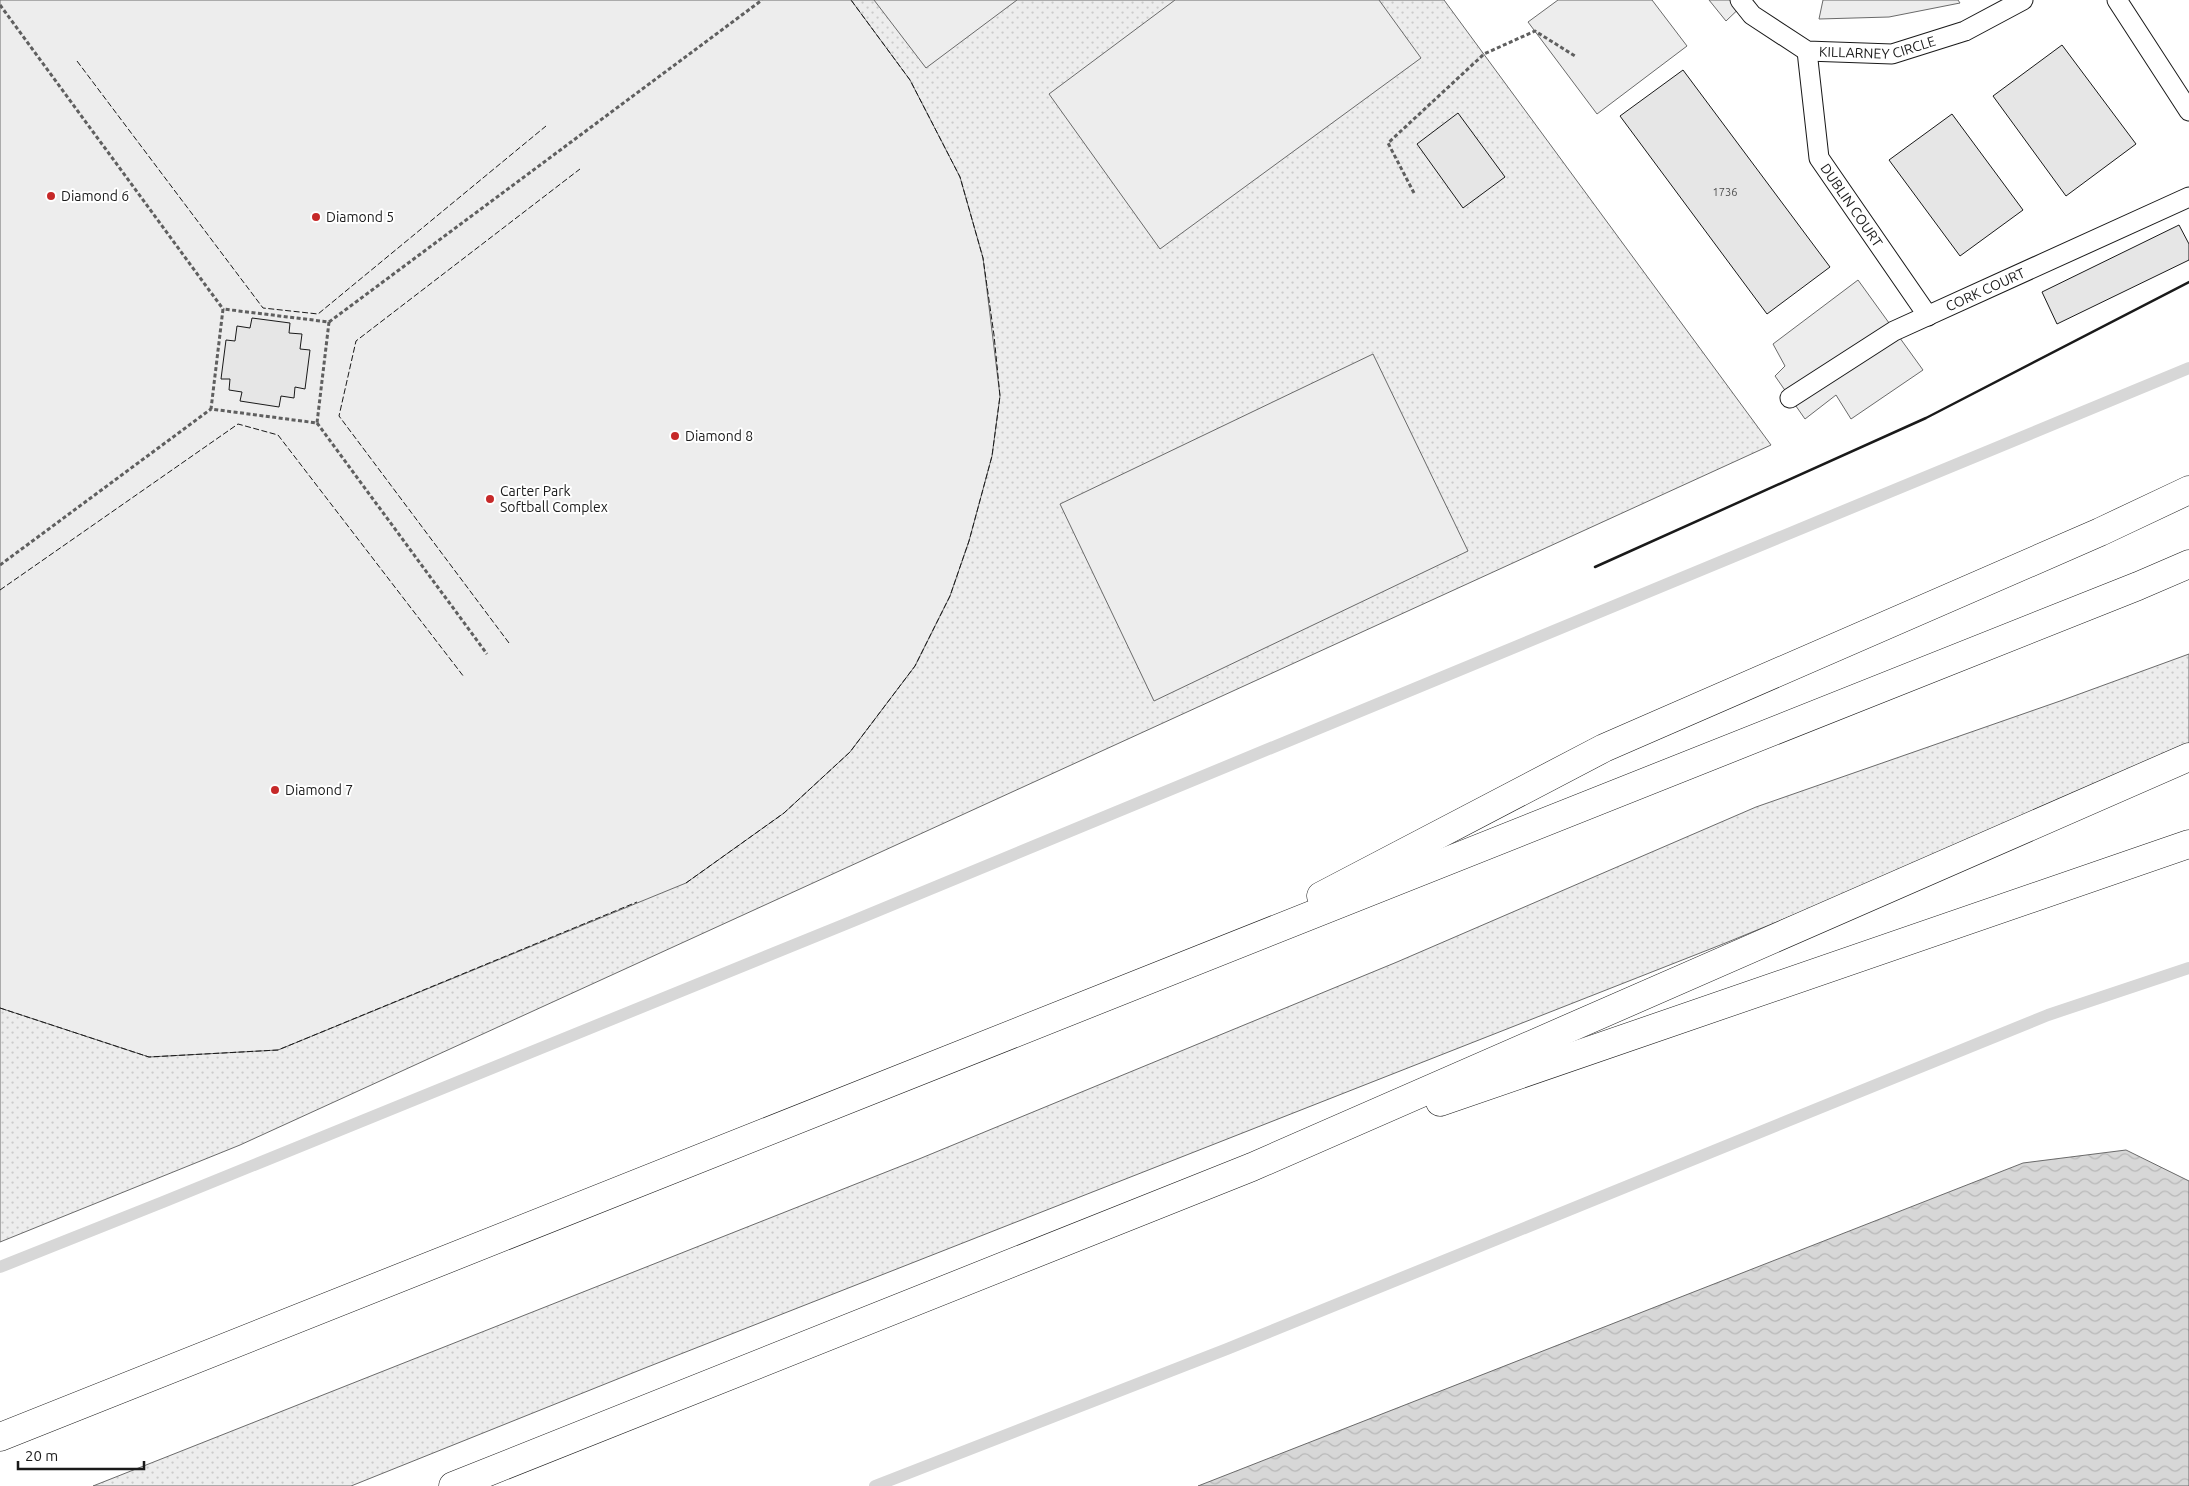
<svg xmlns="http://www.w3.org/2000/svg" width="2189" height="1486" viewBox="0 0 2189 1486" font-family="Ubuntu,sans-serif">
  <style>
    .green { fill: url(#green-dots); stroke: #6a6a6a }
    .pitch { fill: #ededed; stroke: #6a6a6a }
    .water { fill: url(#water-waves); stroke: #6a6a6a }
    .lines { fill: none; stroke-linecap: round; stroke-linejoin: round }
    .stream { stroke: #d7d7d7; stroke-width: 12 }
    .building { fill: #e6e6e6; stroke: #1a1a1a }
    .service-casing { stroke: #1a1a1a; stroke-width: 21 }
    .motorway-casing { stroke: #1a1a1a; stroke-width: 29 }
    .path { stroke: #5f5f5f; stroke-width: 3; stroke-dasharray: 4 2.5; stroke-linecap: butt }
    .service { stroke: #fff; stroke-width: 19 }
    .motorway { stroke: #fff; stroke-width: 28 }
    .fence { stroke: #1a1a1a; stroke-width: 1; stroke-dasharray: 6 2.5; stroke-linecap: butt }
    .wall { stroke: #1a1a1a; stroke-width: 2.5 }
    .poi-dot { fill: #c62828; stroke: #fff; stroke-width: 2 }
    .labels { text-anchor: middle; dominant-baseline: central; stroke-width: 4; stroke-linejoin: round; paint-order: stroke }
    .number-label { font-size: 11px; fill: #4d4d4d }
    .street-label { font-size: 14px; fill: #1a1a1a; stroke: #fff }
    .poi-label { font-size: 14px; fill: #1a1a1a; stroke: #fff; text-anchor: start }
  </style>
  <defs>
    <pattern id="green-dots" width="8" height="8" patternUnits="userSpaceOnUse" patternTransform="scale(1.25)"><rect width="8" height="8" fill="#ededed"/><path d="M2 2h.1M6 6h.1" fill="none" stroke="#cbcbcb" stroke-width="1.8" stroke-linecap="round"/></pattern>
    <pattern id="water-waves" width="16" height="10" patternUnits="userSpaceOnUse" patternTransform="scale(1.25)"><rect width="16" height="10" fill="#d7d7d7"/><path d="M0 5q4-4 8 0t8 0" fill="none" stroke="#b8b8b8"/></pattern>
  </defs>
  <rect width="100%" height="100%" fill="#fff"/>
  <!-- green -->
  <g class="green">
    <polygon points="0,0 1444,0 1771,445 240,1145 0,1242"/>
    <polygon points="2189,654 2189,753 1723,944 645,1368 351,1486 93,1486 919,1159 1397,962 1756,807 2063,700"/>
  </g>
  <!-- pitch -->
  <g class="pitch">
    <polygon points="0,0 851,0 910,80 960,177 983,258 1000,396 992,456 969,541 950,596 915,666 850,752 784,813 686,883 278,1050 149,1057 0,1008"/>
    <polygon points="874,0 1017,0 926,68"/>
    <polygon points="1175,0 1379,0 1421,58 1160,249 1049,94"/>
    <polygon points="1558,0 1652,0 1687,46 1597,114 1528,22"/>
    <polygon points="1709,0 1748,0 1726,21"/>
    <polygon points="1823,0 1958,0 1960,3 1889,17 1819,19"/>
    <polygon points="1858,280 1923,370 1851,419 1836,395 1805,419 1775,376 1785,366 1773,344"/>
    <polygon points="1373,354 1468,551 1154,701 1060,504"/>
  </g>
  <!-- water -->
  <polygon class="water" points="2126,1150 2189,1181 2189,1486 1198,1486 2023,1163"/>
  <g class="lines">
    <!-- stream -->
    <g class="stream">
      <polyline points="0,1267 163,1202 853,921 2189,368"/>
      <polyline points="875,1486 1227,1349 2048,1015 2189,968"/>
    </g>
  </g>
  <!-- building -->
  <g class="building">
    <polygon points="2062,45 2136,144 2066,196 1993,96"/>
    <polygon points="1683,70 1830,267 1767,314 1620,116"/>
    <polygon points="1458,113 1505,177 1463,208 1417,144"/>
    <polygon points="1952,114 2023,210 1960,256 1889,160"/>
    <polygon points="2179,225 2189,244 2189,260 2057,324 2042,292"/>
    <polygon points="252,318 290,323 289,333 302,334 300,349 310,350 305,389 295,387 294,398 281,396 279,407 240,401 242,392 229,390 230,379 221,379 226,340 235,341 237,326 250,328"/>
  </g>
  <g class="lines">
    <!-- service casing -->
    <g class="service-casing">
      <g id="service">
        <path id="s1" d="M1740,0l12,15 55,36 85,3 73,-23 58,-31"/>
        <polyline points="2117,0 2189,111"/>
        <path id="s2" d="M1807,51l12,107 109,158"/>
        <path id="s3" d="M1790,398l104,-67 295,-134"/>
      </g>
    </g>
    <!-- motorway casing -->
    <g class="motorway-casing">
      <g id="motorway">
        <polyline points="1321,896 1604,748 2100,532 2189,490"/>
        <polyline points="1440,1102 2189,844"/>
        <polyline points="0,1437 2138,586 2189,564"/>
        <polyline points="453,1486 1252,1167 2189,757"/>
      </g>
    </g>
    <!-- path -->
    <g class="path">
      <polyline points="0,5 223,309 211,409 317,423 329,322 223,309"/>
      <polyline points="1414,193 1388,143 1484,54 1535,31 1575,56"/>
      <polyline points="329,322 762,0"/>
      <polyline points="317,423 487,654"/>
      <polyline points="0,565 211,409"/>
    </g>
    <!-- service -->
    <use href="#service" class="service"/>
    <!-- motorway -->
    <use href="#motorway" class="motorway"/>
    <!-- fence -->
    <g class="fence">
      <polyline points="77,61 263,308 318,314 546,126"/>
      <polyline points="0,590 238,424 278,435 464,677"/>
      <polyline points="509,643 339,416 356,341 580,169"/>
      <polyline points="686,883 784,813 850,752 915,666 950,596 969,541 992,456 1000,396 994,335 983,258 960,177 910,80 851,0"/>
      <polyline points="0,1008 149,1057 278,1050 637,902"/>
    </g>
    <!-- wall -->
    <polyline class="wall" points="1595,567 1926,418 2189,282"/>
  </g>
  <!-- markers -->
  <g class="poi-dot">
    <circle cx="51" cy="196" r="5"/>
    <circle cx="316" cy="217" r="5"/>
    <circle cx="675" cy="436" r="5"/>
    <circle cx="490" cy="499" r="5"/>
    <circle cx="275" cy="790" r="5"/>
  </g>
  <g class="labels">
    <!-- number labels -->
    <g class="number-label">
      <text x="1725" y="192">1736</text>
    </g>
    <!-- street labels -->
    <g class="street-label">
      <text stroke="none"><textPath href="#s1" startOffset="156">KILLARNEY CIRCLE</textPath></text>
      <text stroke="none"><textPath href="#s2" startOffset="165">DUBLIN COURT</textPath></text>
      <text stroke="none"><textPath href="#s3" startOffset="224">CORK COURT</textPath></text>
    </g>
    <!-- poi labels -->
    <g class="poi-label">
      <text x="61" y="196">Diamond 6</text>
      <text x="326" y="217">Diamond 5</text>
      <text x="685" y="436">Diamond 8</text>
      <text x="500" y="491">Carter Park<tspan x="500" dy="16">Softball Complex</tspan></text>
      <text x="285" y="790">Diamond 7</text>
    </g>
  </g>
  <!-- scale -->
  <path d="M18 1461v8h126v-8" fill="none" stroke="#1a1a1a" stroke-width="2.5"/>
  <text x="25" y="1461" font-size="15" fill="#1a1a1a" stroke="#ffffff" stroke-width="4" paint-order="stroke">20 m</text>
</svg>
